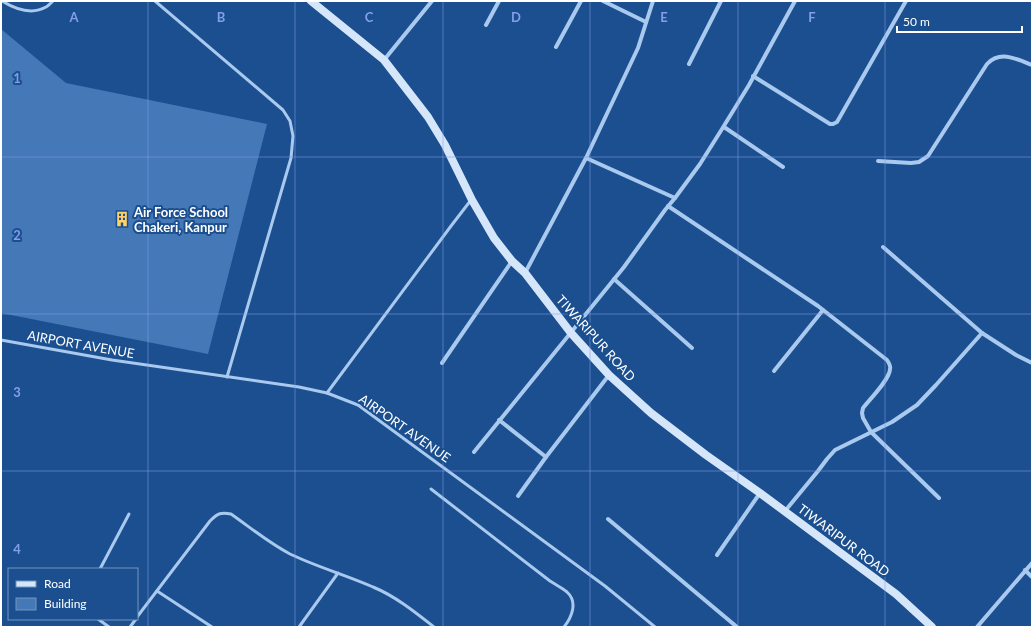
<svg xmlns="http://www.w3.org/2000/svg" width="1033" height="628" viewBox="0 0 1033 628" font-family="Lato,sans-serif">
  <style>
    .building { fill: #4478b7 }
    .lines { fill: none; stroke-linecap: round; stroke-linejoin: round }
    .lane { stroke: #a9c9ee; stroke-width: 3 }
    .street { stroke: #a9c9ee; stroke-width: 4 }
    .secondary { stroke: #d6e6fa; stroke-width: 8 }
    .grid { fill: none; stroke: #839eea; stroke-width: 1; stroke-opacity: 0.55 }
    .labels { text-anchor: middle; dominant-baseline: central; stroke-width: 4; stroke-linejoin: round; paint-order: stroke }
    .poi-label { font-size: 13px; font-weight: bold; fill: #fff; stroke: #1b4f8f; text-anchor: start }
    .street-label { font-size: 13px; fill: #fff; stroke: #1b4f8f }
    .grid-label { font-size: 13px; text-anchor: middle; font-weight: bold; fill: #839eea; stroke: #1b4f8f; stroke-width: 4; stroke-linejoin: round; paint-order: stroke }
  </style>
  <rect width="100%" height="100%" fill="#1b4f8f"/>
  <!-- building -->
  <polygon class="building" points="1,29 66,83 267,124 208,354 1,313"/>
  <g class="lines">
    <!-- lane -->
    <g class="lane">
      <path d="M2,1c13,8 30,14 44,6 2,-1 5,-4 7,-6"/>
      <polyline points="155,1 283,110 290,121 293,136 291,158 227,377"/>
      <polyline points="1,340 112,360 299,387 327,393 358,405 605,586 655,627"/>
      <polyline points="327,393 451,226 471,200"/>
      <path d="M431,489l119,92c6,4 12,7 17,11 11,10 5,25 -3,35"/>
      <polyline points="100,569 129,514"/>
      <polyline points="157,591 212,627"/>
      <path d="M137,617l73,-96c8,-8 11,-9 21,-7 20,14 38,29 59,40 27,13 56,21 83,33 22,9 42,25 61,40"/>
      <polyline points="98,619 109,627"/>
      <polyline points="130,627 136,619"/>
      <polyline points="299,627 338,573"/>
    </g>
    <!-- street -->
    <g class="street">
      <polyline points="603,1 646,22"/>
      <polyline points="486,25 499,1"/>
      <polyline points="556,47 581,1"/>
      <polyline points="384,60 432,1"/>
      <polyline points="689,64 721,1"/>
      <polyline points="753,76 830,124 833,124 837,122 906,1"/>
      <polyline points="724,127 783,167"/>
      <polyline points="586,158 675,198"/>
      <path d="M878,161l33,2 8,-1 9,-6 59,-92c13,-14 30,-5 45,1"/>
      <path d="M668,206l150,100 69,54c2,3 4,6 3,9 0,10 -20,30 -27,39l-1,5 1,5 8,14 68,66"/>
      <polyline points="883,247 982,333 1016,355 1032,363"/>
      <polyline points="525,273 586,158 638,48 653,1"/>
      <polyline points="614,279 692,348"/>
      <polyline points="442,363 512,261"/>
      <polyline points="774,371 823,310"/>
      <polyline points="499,420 546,457"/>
      <polyline points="474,452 624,267 665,210 675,198 700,164 722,129 749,85 795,1"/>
      <polyline points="518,496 546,457 609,375"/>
      <polyline points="785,511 818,471 827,459 835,450 892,422 917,405 936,385 982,333"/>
      <polyline points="608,519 737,627"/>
      <polyline points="717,555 760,493"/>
      <polyline points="1025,570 1032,577"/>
      <polyline points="977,627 1032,563"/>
    </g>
    <!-- secondary -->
    <polyline class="secondary" points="311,1 384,60 428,117 445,145 472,200 494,238 512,261 525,273 571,333 609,375 651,413 706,455 760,493 896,594 932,627"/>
  </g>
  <!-- grid -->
  <path class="grid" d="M148,1v626M295,1v626M443,1v626M590,1v626M738,1v626M885,1v626M1,157h1031M1,314h1031M1,471h1031"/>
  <!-- icons -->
  <defs>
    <g id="building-bare" transform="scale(1.2)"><path d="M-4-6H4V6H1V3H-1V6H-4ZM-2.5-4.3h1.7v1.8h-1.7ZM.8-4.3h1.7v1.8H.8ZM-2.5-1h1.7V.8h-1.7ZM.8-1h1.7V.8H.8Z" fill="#ffd166" stroke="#1b4f8f" stroke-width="2.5" paint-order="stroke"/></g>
  </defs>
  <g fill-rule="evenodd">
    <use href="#building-bare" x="122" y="219"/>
  </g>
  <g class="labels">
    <!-- poi labels -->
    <g class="poi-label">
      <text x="134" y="212">Air Force School<tspan x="134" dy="15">Chakeri, Kanpur</tspan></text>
    </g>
    <!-- street labels -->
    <g class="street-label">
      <text transform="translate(596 338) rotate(48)">TIWARIPUR ROAD</text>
      <text transform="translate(81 344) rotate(10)">AIRPORT AVENUE</text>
      <text transform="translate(405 428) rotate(35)">AIRPORT AVENUE</text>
      <text transform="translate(844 540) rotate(37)">TIWARIPUR ROAD</text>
    </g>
  </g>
  <g class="grid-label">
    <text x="74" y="22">A</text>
    <text x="221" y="22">B</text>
    <text x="369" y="22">C</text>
    <text x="516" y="22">D</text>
    <text x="664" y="22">E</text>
    <text x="812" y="22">F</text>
    <text x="17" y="83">1</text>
    <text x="17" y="240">2</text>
    <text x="17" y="397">3</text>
    <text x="17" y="554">4</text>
  </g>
  <!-- border -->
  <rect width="1033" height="628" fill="none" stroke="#ffffff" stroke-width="4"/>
  <!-- legend -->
  <rect x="8" y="568" width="130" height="52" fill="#1b4f8f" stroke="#7695bc"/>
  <rect x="16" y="581" width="20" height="6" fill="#d6e6fa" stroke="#7695bc"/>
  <text x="44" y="588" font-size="12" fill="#ffffff">Road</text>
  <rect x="16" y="598" width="20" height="12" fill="#4478b7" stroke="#7695bc"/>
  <text x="44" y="608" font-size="12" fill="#ffffff">Building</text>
  <!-- scale -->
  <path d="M897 26v6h125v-6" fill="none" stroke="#ffffff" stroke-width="2"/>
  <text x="903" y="26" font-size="12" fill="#ffffff" stroke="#1b4f8f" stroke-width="3" paint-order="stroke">50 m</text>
</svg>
